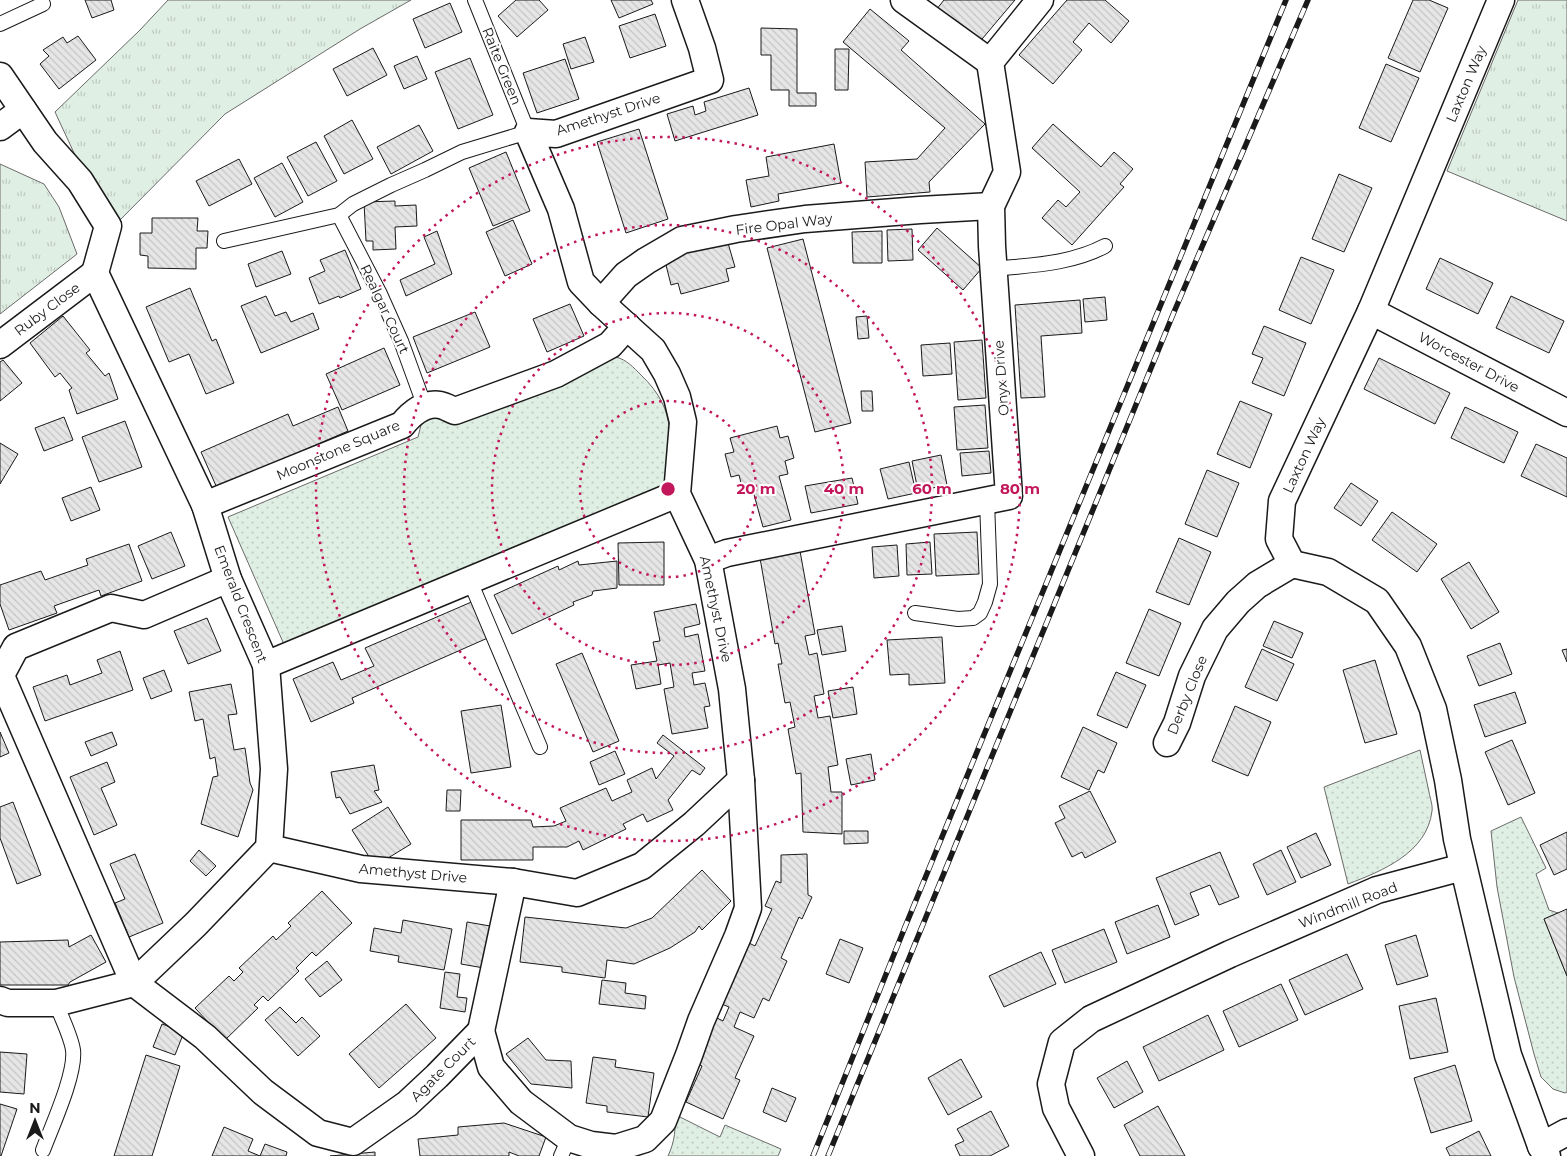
<svg xmlns="http://www.w3.org/2000/svg" width="1567" height="1156" viewBox="0 0 1567 1156" font-family="Montserrat,sans-serif">
  <style>
    .grass { fill: url(#grass-dots); stroke: #6a6a6a }
    .park { fill: url(#park-tufts); stroke: #6a6a6a }
    .building { fill: url(#building-back-hatch); stroke: #1a1a1a }
    .lines { fill: none; stroke-linecap: round; stroke-linejoin: round }
    .lane-casing { stroke: #1a1a1a; stroke-width: 16 }
    .street-casing { stroke: #1a1a1a; stroke-width: 29 }
    .lane { stroke: #fff; stroke-width: 14 }
    .street { stroke: #fff; stroke-width: 26 }
    .rail-casing { stroke: #1a1a1a; stroke-width: 5.5 }
    .rail { stroke: #fff; stroke-width: 4; stroke-dasharray: 11; stroke-linecap: butt }
    .ring { fill: none; stroke: #c2185b; stroke-width: 2.5; stroke-dasharray: 2.5 5 }
    .labels { text-anchor: middle; dominant-baseline: central; stroke-width: 4; stroke-linejoin: round; paint-order: stroke }
    .street-label { font-size: 14px; fill: #1a1a1a; stroke: #fff }
    .centre { fill: #c2185b; stroke: #fff; stroke-width: 2.5 }
    .ring-label { font-size: 15px; text-anchor: middle; font-weight: bold; fill: #c2185b; stroke: #fff; stroke-width: 4; stroke-linejoin: round; paint-order: stroke }
  </style>
  <defs>
    <pattern id="grass-dots" width="8" height="8" patternUnits="userSpaceOnUse" patternTransform="scale(1.25)"><rect width="8" height="8" fill="#e0efe3"/><path d="M2 2h.1M6 6h.1" fill="none" stroke="#c0ccc2" stroke-width="1.8" stroke-linecap="round"/></pattern>
    <pattern id="park-tufts" width="24" height="20" patternUnits="userSpaceOnUse" patternTransform="scale(1.25)"><rect width="24" height="20" fill="#e0efe3"/><path d="M3 7l-1-3M5 7V3M7 7l1-3M15 17l-1-3M17 17v-4M19 17l1-3" fill="none" stroke="#c0ccc2"/></pattern>
    <pattern id="building-back-hatch" width="6" height="6" patternUnits="userSpaceOnUse" patternTransform="scale(1.25)"><rect width="6" height="6" fill="#e6e6e6"/><path d="M-1 5l2 2M0 0l6 6M5-1l2 2" fill="none" stroke="#c5c5c5"/></pattern>
  </defs>
  <rect width="100%" height="100%" fill="#fff"/>
  <!-- grass -->
  <g class="grass">
    <path d="M616,357c11,3 17,10 25,18 38,36 30,69 24,115l-379,159 -58,-132 190,-80 4,-16 13,-6z"/>
    <path d="M1420,750c3,14 6,28 9,42 1,6 4,14 3,19 -5,42 -50,60 -84,73l-24,-97z"/>
    <polygon points="1521,817 1546,868 1536,874 1549,910 1558,913 1544,919 1567,976 1567,1092 1565,1093 1553,1089 1541,1077 1534,1054 1514,977 1497,887 1491,831"/>
    <path d="M672,1113l48,24 5,-12 56,24 -3,7h-110c6,-13 10,-30 4,-43z"/>
  </g>
  <!-- park -->
  <g class="park">
    <polygon points="168,0 411,0 360,29 225,114 120,220 81,168 55,112 140,30"/>
    <polygon points="1518,0 1567,0 1567,221 1447,171"/>
    <polygon points="0,164 44,184 59,207 77,254 0,314"/>
  </g>
  <!-- building -->
  <g class="building">
    <polygon points="85,0 111,0 114,10 92,18"/>
    <polygon points="516,0 539,0 548,10 517,37 498,16"/>
    <polygon points="611,0 651,0 653,4 619,18"/>
    <polygon points="944,0 1015,0 977,45 936,10"/>
    <polygon points="1067,0 1105,0 1129,21 1111,43 1089,23 1073,42 1082,50 1053,84 1019,55"/>
    <polygon points="1413,0 1429,0 1448,8 1420,72 1388,58"/>
    <polygon points="450,3 462,32 425,48 413,19"/>
    <polygon points="870,9 909,41 901,50 985,124 929,182 930,192 867,197 865,162 917,159 945,128 843,42"/>
    <polygon points="655,14 666,46 630,58 619,26"/>
    <polygon points="761,28 797,29 797,93 816,93 816,106 789,106 789,90 771,90 771,55 761,55"/>
    <polygon points="78,36 96,60 59,89 40,64 49,56 43,50 63,37 67,43"/>
    <polygon points="585,37 594,62 571,69 563,44"/>
    <polygon points="373,48 387,75 347,96 333,69"/>
    <polygon points="835,49 849,49 848,90 835,90"/>
    <polygon points="417,56 427,79 404,89 394,66"/>
    <polygon points="470,58 493,115 458,129 435,72"/>
    <polygon points="565,59 579,99 537,113 523,73"/>
    <polygon points="1386,64 1419,78 1391,142 1359,128"/>
    <polygon points="749,88 758,115 675,141 667,114 693,106 695,115 706,111 704,102"/>
    <polygon points="352,120 373,159 344,174 324,136"/>
    <polygon points="1053,124 1101,167 1114,152 1133,169 1120,184 1124,187 1072,245 1042,218 1058,200 1066,207 1080,192 1032,148"/>
    <polygon points="419,125 433,151 391,174 377,147"/>
    <polygon points="639,129 668,219 626,233 597,142"/>
    <polygon points="316,142 337,181 308,196 287,157"/>
    <polygon points="834,144 841,183 778,194 779,201 751,207 746,180 769,176 766,157"/>
    <polygon points="506,152 530,211 493,226 469,168"/>
    <polygon points="239,159 252,184 209,206 196,181"/>
    <polygon points="282,163 303,202 275,217 254,178"/>
    <polygon points="1339,174 1372,188 1344,252 1312,239"/>
    <polygon points="395,201 395,206 416,205 417,226 395,227 396,249 373,250 373,241 366,241 364,202"/>
    <polygon points="152,218 198,218 197,231 208,231 207,248 196,248 196,269 148,268 148,256 140,255 140,233 152,233"/>
    <polygon points="513,220 532,264 505,276 486,232"/>
    <polygon points="937,228 982,268 963,290 918,250"/>
    <polygon points="912,229 913,260 888,261 887,230"/>
    <polygon points="437,231 452,274 406,296 400,280 435,264 424,237"/>
    <polygon points="882,231 882,263 853,263 852,232"/>
    <polygon points="717,233 728,243 735,267 726,269 729,281 681,294 678,283 671,285 665,261"/>
    <polygon points="803,239 851,423 815,432 767,248"/>
    <polygon points="345,250 361,289 340,298 339,296 319,304 309,278 325,271 320,260"/>
    <polygon points="282,251 291,274 256,287 248,264"/>
    <polygon points="1301,257 1334,270 1311,324 1279,310"/>
    <polygon points="1440,258 1493,283 1478,314 1426,289"/>
    <polygon points="190,288 212,341 216,339 234,383 206,394 189,354 169,362 146,307"/>
    <polygon points="266,296 275,316 286,312 291,322 313,313 319,329 261,353 241,306"/>
    <polygon points="1511,296 1564,321 1549,353 1496,328"/>
    <polygon points="1105,297 1107,320 1085,322 1083,299"/>
    <polygon points="1080,300 1082,333 1041,336 1045,397 1021,398 1015,305"/>
    <polygon points="570,304 584,336 547,352 533,319"/>
    <polygon points="475,312 490,347 427,373 413,337"/>
    <polygon points="63,316 90,350 86,353 105,376 109,373 118,399 77,414 69,390 72,388 60,373 55,377 30,343"/>
    <polygon points="867,316 869,338 858,339 856,317"/>
    <polygon points="1264,326 1306,343 1284,396 1252,383 1263,358 1252,354"/>
    <polygon points="982,340 986,398 958,400 954,342"/>
    <polygon points="950,343 952,374 923,376 921,345"/>
    <polygon points="384,348 400,385 342,410 326,374"/>
    <polygon points="1379,358 1450,393 1435,424 1364,389"/>
    <polygon points="3,360 22,383 0,401 0,362"/>
    <polygon points="861,391 872,391 873,411 862,411"/>
    <polygon points="1240,401 1272,414 1250,468 1217,454"/>
    <polygon points="985,405 988,448 957,450 954,407"/>
    <polygon points="338,407 348,431 302,451 306,460 221,497 201,452 288,414 293,426"/>
    <polygon points="1465,407 1518,432 1504,463 1451,438"/>
    <polygon points="64,417 73,440 44,451 35,428"/>
    <polygon points="125,421 142,467 99,482 82,437"/>
    <polygon points="777,426 780,438 788,436 794,458 785,461 788,474 779,476 791,520 763,527 751,484 742,487 739,475 731,477 725,454 734,452 730,438"/>
    <polygon points="0,443 18,454 0,484"/>
    <polygon points="1536,444 1567,458 1567,497 1521,476"/>
    <polygon points="989,451 991,473 962,476 960,453"/>
    <polygon points="941,455 947,485 918,491 912,461"/>
    <polygon points="909,462 916,493 888,499 880,469"/>
    <polygon points="1207,470 1239,483 1217,537 1185,524"/>
    <polygon points="852,478 858,504 811,513 805,486"/>
    <polygon points="1351,483 1378,501 1361,526 1334,508"/>
    <polygon points="91,487 100,510 71,521 62,498"/>
    <polygon points="1392,512 1437,544 1417,572 1372,540"/>
    <polygon points="171,532 185,566 152,579 138,546"/>
    <polygon points="977,532 979,574 936,576 934,534"/>
    <polygon points="1179,538 1211,552 1189,605 1156,592"/>
    <polygon points="664,542 664,585 619,585 618,543"/>
    <polygon points="930,542 932,574 907,575 906,544"/>
    <polygon points="129,544 142,581 101,596 99,590 54,606 57,613 9,630 0,604 0,585 41,571 45,580 88,565 86,559"/>
    <polygon points="897,545 899,576 874,578 872,547"/>
    <polygon points="800,551 815,634 805,636 809,655 817,653 824,694 814,696 818,718 830,716 838,765 828,767 831,792 842,792 842,834 803,832 801,773 796,774 788,729 795,727 790,702 785,703 778,664 782,664 778,643 775,644 760,558"/>
    <polygon points="578,561 579,565 617,561 617,588 593,591 592,595 573,602 574,605 512,634 494,595 558,566 559,570"/>
    <polygon points="1469,562 1499,612 1471,629 1441,579"/>
    <polygon points="483,597 499,633 352,698 354,703 311,722 293,679 333,662 341,680 374,666 365,648"/>
    <polygon points="696,604 700,624 684,628 685,637 698,634 705,671 692,673 694,685 705,683 710,706 704,707 708,728 672,734 664,689 674,687 670,663 658,665 661,684 636,689 631,665 657,661 653,642 660,641 654,612"/>
    <polygon points="1149,609 1181,623 1159,676 1126,663"/>
    <polygon points="207,618 221,651 188,664 174,631"/>
    <polygon points="1274,621 1303,633 1292,658 1263,646"/>
    <polygon points="842,626 846,651 822,655 817,630"/>
    <polygon points="942,637 945,683 909,685 909,674 890,675 887,640"/>
    <polygon points="1500,643 1512,674 1479,686 1467,656"/>
    <polygon points="1262,649 1294,664 1277,701 1245,687"/>
    <polygon points="1567,649 1567,662 1562,650"/>
    <polygon points="120,651 133,690 45,721 33,687 67,675 70,685 102,673 97,660"/>
    <polygon points="582,653 619,741 593,752 556,664"/>
    <polygon points="1375,660 1397,734 1365,743 1343,670"/>
    <polygon points="164,670 172,691 151,699 143,678"/>
    <polygon points="1116,672 1146,685 1127,728 1097,715"/>
    <polygon points="231,684 237,714 228,715 234,750 245,748 250,783 253,790 238,837 201,824 213,777 218,776 215,757 210,759 203,719 195,721 189,692"/>
    <polygon points="853,687 857,714 833,718 828,691"/>
    <polygon points="1515,692 1526,723 1485,737 1474,705"/>
    <polygon points="501,705 511,767 471,773 461,711"/>
    <polygon points="1235,706 1271,722 1248,776 1212,761"/>
    <polygon points="1083,727 1117,743 1104,773 1098,770 1089,790 1061,777"/>
    <polygon points="0,732 9,753 0,757"/>
    <polygon points="112,732 117,745 91,756 85,742"/>
    <polygon points="663,735 705,768 700,775 692,770 668,800 673,810 647,822 643,814 623,824 626,829 583,850 579,841 567,847 533,847 533,860 461,860 461,820 531,820 533,827 554,826 566,821 560,808 606,788 612,801 632,792 627,780 652,768 656,779 674,756 657,743"/>
    <polygon points="1512,740 1535,793 1508,805 1485,752"/>
    <polygon points="615,751 625,774 599,785 590,762"/>
    <polygon points="871,754 875,780 851,785 846,759"/>
    <polygon points="107,762 115,782 101,788 117,825 94,835 70,777"/>
    <polygon points="374,765 379,790 374,791 382,802 350,814 340,797 336,798 331,772"/>
    <polygon points="447,790 461,790 460,811 446,811"/>
    <polygon points="1090,791 1116,842 1085,858 1082,852 1072,857 1055,823 1065,818 1059,806"/>
    <polygon points="13,802 41,875 17,884 0,838 0,807"/>
    <polygon points="388,807 411,844 375,866 352,830"/>
    <polygon points="844,831 868,831 868,843 844,844"/>
    <polygon points="1567,832 1567,869 1554,875 1540,845"/>
    <polygon points="1316,833 1331,865 1301,878 1287,847"/>
    <polygon points="199,850 216,866 206,876 190,861"/>
    <polygon points="1281,850 1296,882 1267,895 1253,864"/>
    <polygon points="1220,852 1239,897 1219,905 1210,885 1190,893 1199,915 1175,925 1156,878"/>
    <polygon points="135,854 163,923 129,937 115,903 125,899 110,864"/>
    <polygon points="807,854 808,895 812,897 802,919 799,917 781,958 787,961 769,1001 763,998 754,1018 740,1012 734,1027 754,1036 735,1078 740,1080 723,1119 686,1102 702,1066 694,1062 715,1017 723,1021 729,1007 719,1003 731,983 749,943 755,946 772,909 765,906 776,881 781,883 781,855"/>
    <polygon points="702,870 731,901 702,930 699,926 695,932 670,948 634,964 607,960 605,978 562,972 562,967 520,962 525,917 626,928 652,918"/>
    <polygon points="322,891 352,923 316,956 312,952 296,968 299,971 268,1001 263,996 254,1005 258,1008 225,1040 195,1008 229,976 234,981 243,972 239,968 273,936 276,940 291,926 288,923"/>
    <polygon points="1158,905 1170,937 1127,954 1115,922"/>
    <polygon points="1567,909 1567,976 1544,919"/>
    <polygon points="403,920 452,929 444,970 398,962 399,956 370,951 374,928 401,933"/>
    <polygon points="467,922 490,926 484,968 461,964"/>
    <polygon points="1104,929 1117,962 1065,983 1052,950"/>
    <polygon points="91,935 106,962 70,982 68,985 0,985 0,942 68,940 69,947"/>
    <polygon points="1416,935 1428,976 1397,985 1385,945"/>
    <polygon points="840,939 863,948 849,983 826,974"/>
    <polygon points="1041,952 1056,984 1004,1007 989,976"/>
    <polygon points="1347,954 1363,989 1305,1015 1289,980"/>
    <polygon points="327,961 342,980 320,997 305,979"/>
    <polygon points="445,972 460,974 457,997 467,998 465,1012 440,1008"/>
    <polygon points="602,980 626,983 625,993 646,996 645,1009 599,1004"/>
    <polygon points="1281,984 1298,1020 1239,1047 1223,1011"/>
    <polygon points="1436,998 1448,1052 1410,1059 1399,1006"/>
    <polygon points="406,1004 436,1038 379,1088 349,1054"/>
    <polygon points="280,1007 296,1023 302,1017 320,1036 298,1056 265,1020"/>
    <polygon points="1208,1015 1224,1050 1159,1081 1143,1047"/>
    <polygon points="162,1024 184,1032 175,1055 153,1047"/>
    <polygon points="528,1038 546,1060 571,1061 572,1088 531,1084 506,1054"/>
    <polygon points="0,1052 27,1054 24,1094 0,1092"/>
    <polygon points="146,1055 180,1066 152,1156 114,1156"/>
    <polygon points="593,1057 616,1060 615,1067 654,1073 648,1117 607,1112 607,1106 586,1103"/>
    <polygon points="961,1059 982,1097 948,1115 928,1078"/>
    <polygon points="1127,1061 1143,1092 1114,1108 1097,1078"/>
    <polygon points="1455,1065 1472,1121 1431,1133 1414,1078"/>
    <polygon points="772,1088 796,1098 786,1122 763,1112"/>
    <polygon points="0,1104 17,1109 1,1156 0,1156"/>
    <polygon points="1158,1106 1185,1156 1140,1156 1124,1125"/>
    <polygon points="991,1111 1009,1146 990,1156 960,1156 955,1145 964,1141 957,1129"/>
    <polygon points="504,1123 546,1137 539,1156 519,1156 509,1152 509,1156 420,1156 418,1139 458,1135 458,1127"/>
    <polygon points="224,1127 253,1139 248,1151 260,1156 265,1144 287,1152 286,1156 212,1156"/>
    <polygon points="1479,1131 1491,1156 1450,1156 1446,1148"/>
    <polygon points="375,1152 375,1156 330,1156"/>
  </g>
  <g class="lines">
    <!-- lane casing -->
    <g class="lane-casing">
      <g id="lane">
        <polyline points="0,24 43,4"/>
        <polyline points="339,215 380,294 401,341 425,407"/>
        <polyline points="224,241 339,215 353,204 391,185 425,170 462,152 528,132 475,0"/>
        <path d="M994,269c38,-4 77,-5 111,-23"/>
        <polyline points="470,581 540,747"/>
        <polyline points="915,613 958,619 973,618 980,613 985,602 990,584 987,501"/>
        <path d="M43,1150c9,-24 33,-76 30,-100 -2,-14 -12,-33 -17,-47"/>
        <polyline points="561,1156 569,1138"/>
      </g>
    </g>
    <!-- street casing -->
    <g class="street-casing">
      <g id="street">
        <polyline points="1501,0 1371,311 1282,501 1279,539 1292,564 1328,572 1377,601 1408,646 1433,709 1448,780 1457,839 1508,1055 1541,1146 1547,1156"/>
        <polyline points="990,62 1040,0"/>
        <polyline points="0,76 45,142 80,181 108,226 95,273 205,505 228,579 266,665 274,769 269,848 196,924 134,983 56,1003 8,1003 0,1000"/>
        <polyline points="0,127 23,110"/>
        <polyline points="601,303 626,275 646,261 682,240 736,229 805,219 920,210 991,206"/>
        <polyline points="1371,311 1567,413"/>
        <polyline points="0,345 95,273"/>
        <path d="M205,505l197,-80c9,-11 22,-23 38,-20 5,1 10,4 15,6l101,-37 54,-29 17,-19"/>
        <polyline points="708,560 727,553 1009,496 992,246 991,206 1007,172 990,62 904,0"/>
        <polyline points="266,665 677,494"/>
        <polyline points="1,676 134,983 205,1037 263,1092 318,1133 353,1142 407,1104 437,1076 481,1031 491,1067 521,1102 569,1138 591,1145 616,1148 645,1139 663,1121 689,1055 701,1021 738,936 748,908 741,780"/>
        <polyline points="0,677 16,647 111,608 144,615 228,579"/>
        <polyline points="1167,743 1177,723 1192,676 1215,629 1238,602 1257,585 1292,564"/>
        <polyline points="269,848 361,869 513,882 577,893 642,866 694,824 741,780 732,689 708,560 677,494 683,422 677,397 667,374 653,350 601,303 581,282 561,209 528,132 556,134 710,80 702,48 685,0"/>
        <polyline points="481,1031 513,882"/>
        <polyline points="1541,1146 1567,1132"/>
        <polyline points="1081,1156 1056,1108 1051,1084 1062,1042 1091,1019 1230,954 1377,890 1463,867"/>
      </g>
    </g>
    <!-- lane -->
    <use href="#lane" class="lane"/>
    <!-- street -->
    <use href="#street" class="street"/>
    <!-- rail casing -->
    <g class="rail-casing">
      <g id="rail">
        <polyline points="813,1156 905,927 1286,0"/>
        <polyline points="828,1156 1174,312 1308,0"/>
      </g>
    </g>
    <!-- rail -->
    <use href="#rail" class="rail"/>
  </g>
  <!-- distance rings -->
  <g class="ring">
    <circle cx="668" cy="489" r="88"/>
    <circle cx="668" cy="489" r="176"/>
    <circle cx="668" cy="489" r="264"/>
    <circle cx="668" cy="489" r="352"/>
  </g>
  <g class="labels">
    <!-- street labels -->
    <g class="street-label">
      <text transform="translate(502 66) rotate(68)">Raite Green</text>
      <text transform="translate(1466 84) rotate(-67)">Laxton Way</text>
      <text transform="translate(608 114) rotate(-18)">Amethyst Drive</text>
      <text transform="translate(784 224) rotate(-7)">Fire Opal Way</text>
      <text transform="translate(47 309) rotate(-37)">Ruby Close</text>
      <text transform="translate(385 309) rotate(65)">Realgar Court</text>
      <text transform="translate(1469 362) rotate(28)">Worcester Drive</text>
      <text transform="translate(1001 378) rotate(-94)">Onyx Drive</text>
      <text transform="translate(338 450) rotate(-23)">Moonstone Square</text>
      <text transform="translate(1304 455) rotate(-65)">Laxton Way</text>
      <text transform="translate(241 604) rotate(69)">Emerald Crescent</text>
      <text transform="translate(716 609) rotate(78)">Amethyst Drive</text>
      <text transform="translate(1187 695) rotate(-68)">Derby Close</text>
      <text transform="translate(413 873) rotate(5)">Amethyst Drive</text>
      <text transform="translate(1348 905) rotate(-21)">Windmill Road</text>
      <text transform="translate(443 1069) rotate(-45)">Agate Court</text>
    </g>
  </g>
  <circle cx="668" cy="489" r="8" class="centre"/>
  <g class="ring-label">
    <text x="756" y="494">20 m</text>
    <text x="844" y="494">40 m</text>
    <text x="932" y="494">60 m</text>
    <text x="1020" y="494">80 m</text>
  </g>
  <!-- north arrow -->
  <g transform="translate(35 1121)" stroke="#ffffff" stroke-width="4" paint-order="stroke">
  <path d="M0-4L9 19L0 12L-9 19Z" fill="#1a1a1a"/>
  <text y="-8" font-size="14" font-weight="bold" text-anchor="middle" fill="#1a1a1a">N</text>
  </g>
</svg>
